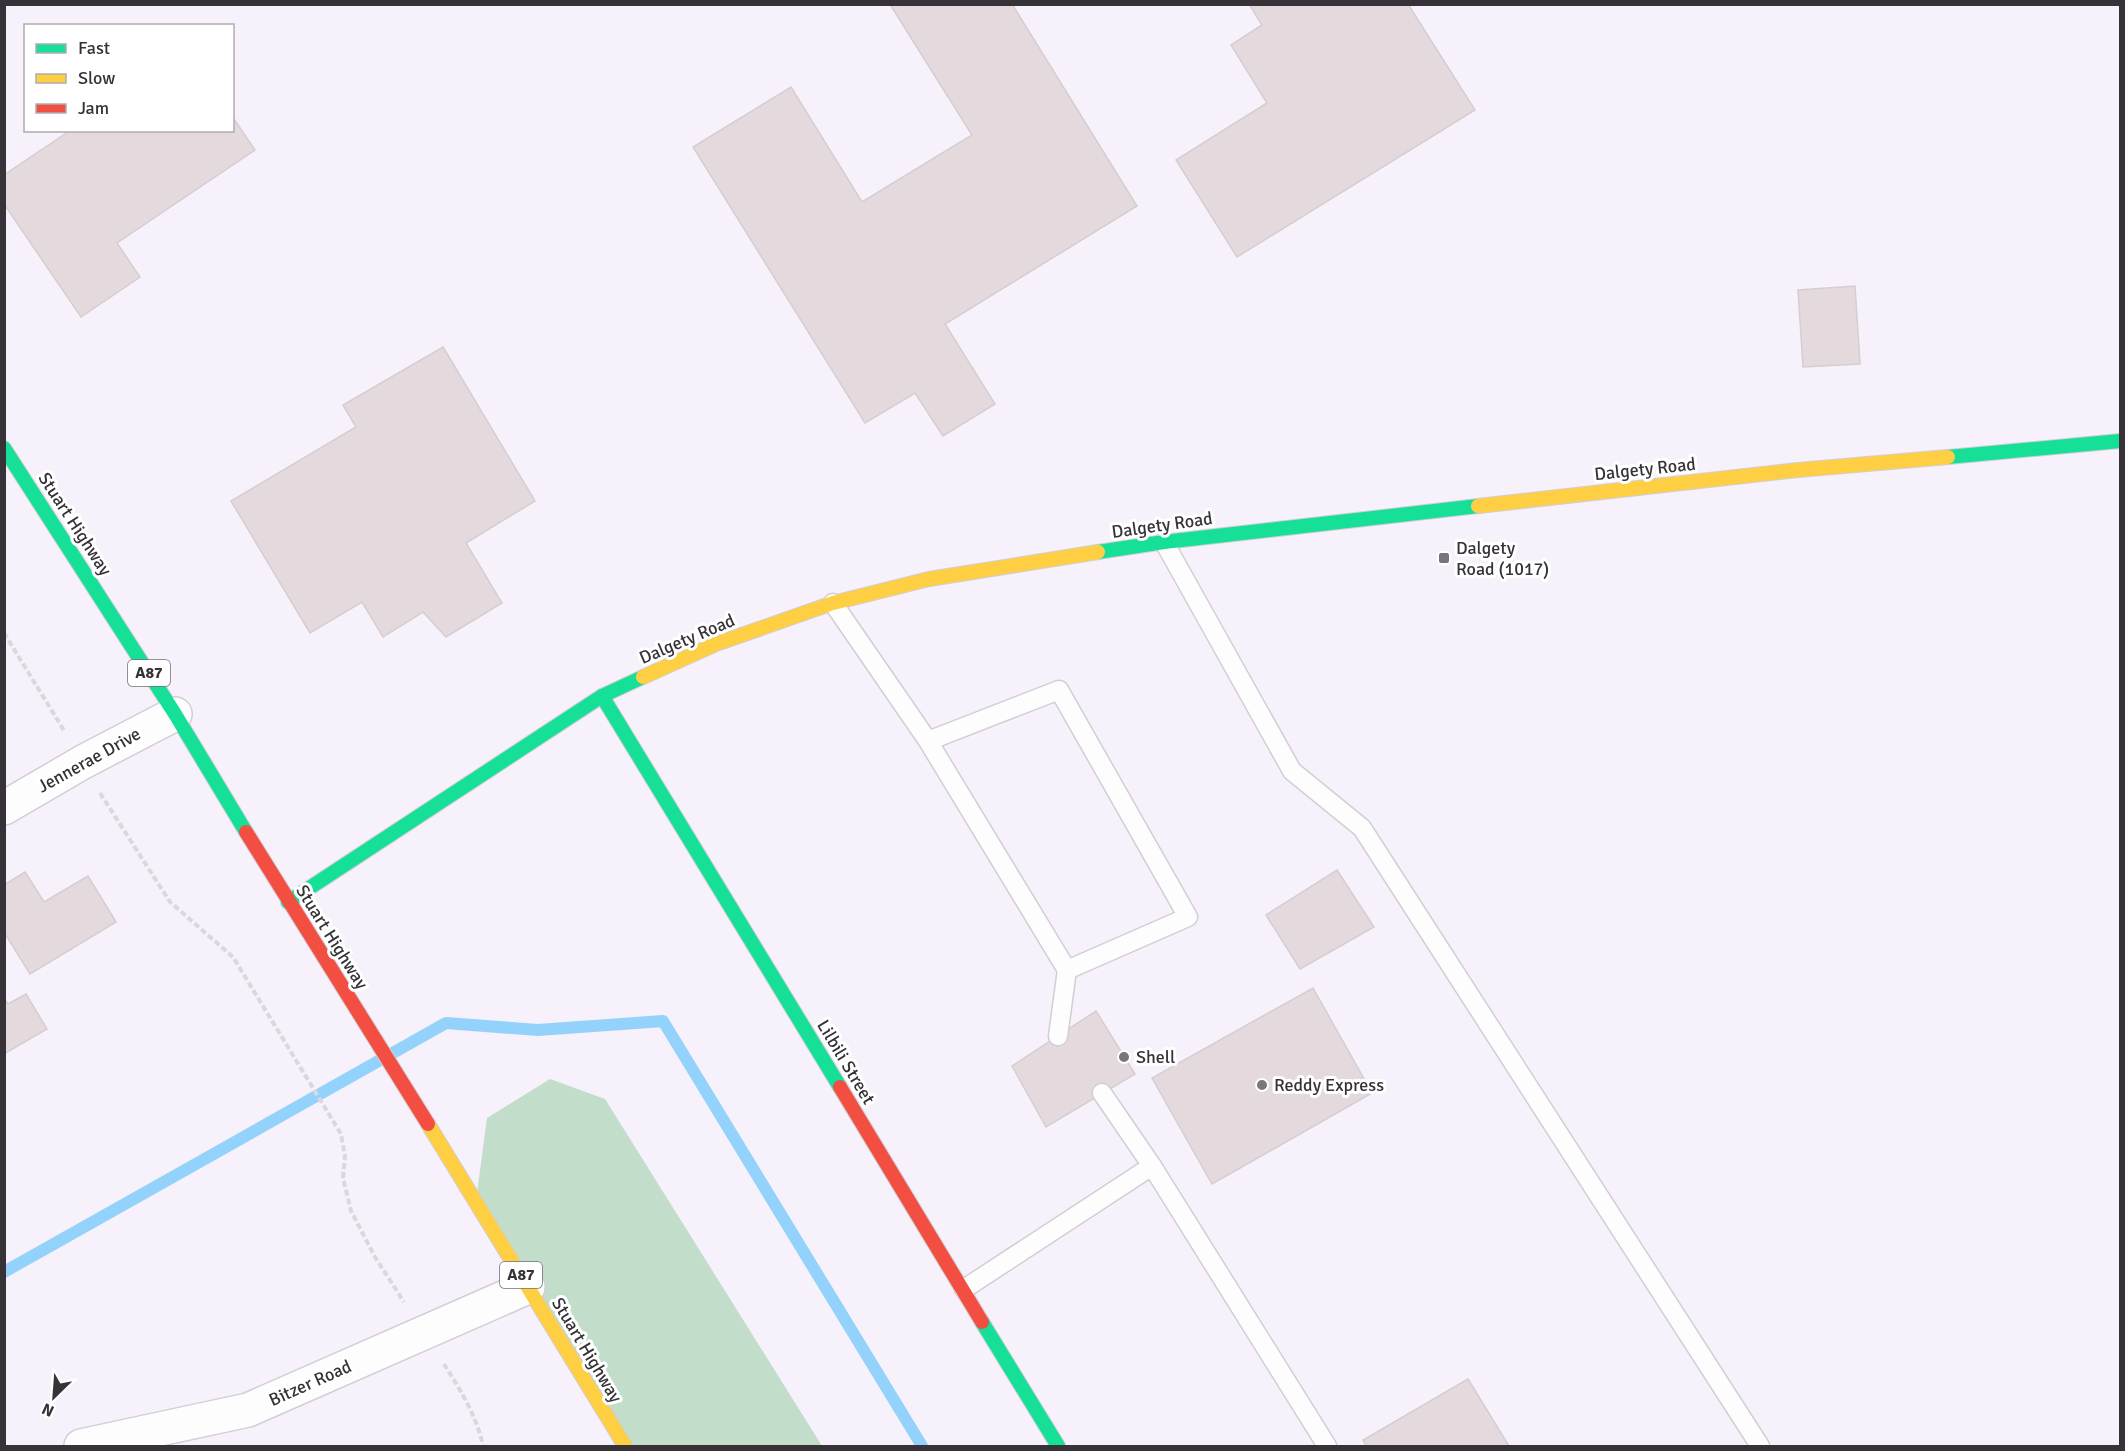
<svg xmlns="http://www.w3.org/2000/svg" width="2125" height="1451" viewBox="0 0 2125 1451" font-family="Signika,sans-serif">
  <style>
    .green { fill: #c2ddca }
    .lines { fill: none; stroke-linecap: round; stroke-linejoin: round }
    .stream { stroke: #93d2fb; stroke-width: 12 }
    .building { fill: #e4dadd; stroke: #d4ced1; stroke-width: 1.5 }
    .lane-casing { stroke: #d1ced5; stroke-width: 21 }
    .street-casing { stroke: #d1ced5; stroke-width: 36 }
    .fast-casing { stroke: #d1ced5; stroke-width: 16 }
    .slow-casing { stroke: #d1ced5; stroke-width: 16 }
    .jam-casing { stroke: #d1ced5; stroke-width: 16 }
    .path { stroke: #dad8db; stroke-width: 4; stroke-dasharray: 6 3; stroke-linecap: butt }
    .lane { stroke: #fefdfe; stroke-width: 18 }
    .street { stroke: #fefdfe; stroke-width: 33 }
    .fast { stroke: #16e098; stroke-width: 14 }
    .slow { stroke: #ffcf43; stroke-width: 14 }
    .jam { stroke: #f24e42; stroke-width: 14 }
    .poi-dot { fill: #79757c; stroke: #fff; stroke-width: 2 }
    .labels { text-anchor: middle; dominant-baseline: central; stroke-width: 6; stroke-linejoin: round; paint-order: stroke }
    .shield { fill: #fff; stroke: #727074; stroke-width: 1.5 }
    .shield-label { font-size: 16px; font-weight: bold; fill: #363238 }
    .street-label { font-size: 18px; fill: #363238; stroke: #fff }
    .poi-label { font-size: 18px; fill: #363238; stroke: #fff; text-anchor: start }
  </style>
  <rect width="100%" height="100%" fill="#f6f1fa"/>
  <!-- green -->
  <polygon class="green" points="550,1079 605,1099 822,1446 625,1446 476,1201 487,1118"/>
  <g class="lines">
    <!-- stream -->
    <polyline class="stream" points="4,1272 446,1023 538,1030 663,1021 922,1446"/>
  </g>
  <!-- building -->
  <g class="building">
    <polygon points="893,4 1012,4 1137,206 945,324 995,404 943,436 915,393 865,423 693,147 791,87 862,202 972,135 891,6"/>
    <polygon points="1249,4 1408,4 1475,110 1237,257 1176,160 1267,103 1231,45 1262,25"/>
    <polygon points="232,116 255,150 117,243 140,277 81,317 4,204 4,175 71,130 232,130"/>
    <polygon points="1855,286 1860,364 1803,367 1798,290"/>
    <polygon points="443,347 535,501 466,543 502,603 446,637 423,612 383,637 362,602 310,633 231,501 356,427 343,405"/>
    <polygon points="1337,870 1374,927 1300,969 1266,915"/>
    <polygon points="25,872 44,902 88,876 116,922 30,974 4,932 4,885"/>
    <polygon points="1313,988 1372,1093 1212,1184 1152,1078"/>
    <polygon points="26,994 47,1029 4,1054 4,998 8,1004"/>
    <polygon points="1096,1011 1135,1074 1046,1127 1012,1066"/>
    <polygon points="1468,1379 1509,1446 1366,1446 1363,1440"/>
  </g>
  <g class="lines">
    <!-- lane casing -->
    <g class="lane-casing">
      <g id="lane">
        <polyline points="1164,542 1292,771 1362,828 1760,1446"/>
        <polyline points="833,603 928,741 1067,970 1188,917 1059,690 928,741"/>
        <polyline points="1058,1036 1067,970"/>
        <polyline points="1102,1093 1152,1166 1327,1446"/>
        <polyline points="964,1289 1152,1166"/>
      </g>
    </g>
    <!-- street casing -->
    <g class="street-casing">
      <g id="street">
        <polyline points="4,808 83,762 175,714"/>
        <polyline points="81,1446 248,1410 528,1287"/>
      </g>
    </g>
    <!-- fast casing -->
    <g class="fast-casing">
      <g id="fast">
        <polyline points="4,448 175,714 246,832"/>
        <polyline points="1948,457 2120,441"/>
        <polyline points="1098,552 1164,542 1478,506"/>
        <polyline points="602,696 840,1087"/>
        <polyline points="288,902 602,696 643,677"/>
        <polyline points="982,1322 1058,1446"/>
      </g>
    </g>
    <!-- slow casing -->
    <g class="slow-casing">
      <g id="slow">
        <polyline points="1478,506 1798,470 1948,457"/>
        <polyline points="643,677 716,644 833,603 929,579 1098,552"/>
        <polyline points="428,1124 625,1446"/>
      </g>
    </g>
    <!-- jam casing -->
    <g class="jam-casing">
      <g id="jam">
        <polyline points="246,832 428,1124"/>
        <polyline points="840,1087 982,1322"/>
      </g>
    </g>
    <!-- path -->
    <g class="path">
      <polyline points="4,633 65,732"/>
      <polyline points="100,793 170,902 233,957 341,1134 345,1156 343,1178 351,1211 375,1257 404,1302"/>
      <path d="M444,1364c16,25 33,53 39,82"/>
    </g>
    <!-- lane -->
    <use href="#lane" class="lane"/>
    <!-- street -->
    <use href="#street" class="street"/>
    <!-- fast -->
    <use href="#fast" class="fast"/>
    <!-- slow -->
    <use href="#slow" class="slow"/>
    <!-- jam -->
    <use href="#jam" class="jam"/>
  </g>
  <!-- markers -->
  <g class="poi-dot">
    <rect x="1438" y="552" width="12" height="12" rx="3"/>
    <circle cx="1124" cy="1057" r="6"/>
    <circle cx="1262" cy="1085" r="6"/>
  </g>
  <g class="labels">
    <!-- shield labels -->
    <g class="shield">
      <rect x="128" y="660" width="42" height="26" rx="4.5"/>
      <rect x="500" y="1262" width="42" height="26" rx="4.5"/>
    </g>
    <g class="shield-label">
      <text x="149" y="673">A87</text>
      <text x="521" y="1275">A87</text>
    </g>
    <!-- street labels -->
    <g class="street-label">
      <text transform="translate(1645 469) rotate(-6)">Dalgety Road</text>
      <text transform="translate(75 524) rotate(57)">Stuart Highway</text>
      <text transform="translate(1162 525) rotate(-8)">Dalgety Road</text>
      <text transform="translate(687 639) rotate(-23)">Dalgety Road</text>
      <text transform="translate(89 760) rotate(-29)">Jennerae Drive</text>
      <text transform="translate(332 937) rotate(58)">Stuart Highway</text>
      <text transform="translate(846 1062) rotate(59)">Lilbili Street</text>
      <text transform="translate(587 1350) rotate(59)">Stuart Highway</text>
      <text transform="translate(310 1383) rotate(-24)">Bitzer Road</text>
    </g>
    <!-- poi labels -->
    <g class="poi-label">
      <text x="1456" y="548">Dalgety<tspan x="1456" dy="21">Road (1017)</tspan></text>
      <text x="1136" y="1057">Shell</text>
      <text x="1274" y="1085">Reddy Express</text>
    </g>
  </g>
  <!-- border -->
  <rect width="2125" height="1451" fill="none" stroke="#363238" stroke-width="12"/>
  <!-- legend -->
  <rect x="24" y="24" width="210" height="108" fill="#ffffff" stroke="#afadaf" stroke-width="1.5"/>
  <rect x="36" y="44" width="30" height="9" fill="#16e098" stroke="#afadaf" stroke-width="1.5"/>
  <text x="78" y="54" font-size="18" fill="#363238">Fast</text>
  <rect x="36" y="74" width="30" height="9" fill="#ffcf43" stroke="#afadaf" stroke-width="1.5"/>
  <text x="78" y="84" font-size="18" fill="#363238">Slow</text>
  <rect x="36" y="104" width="30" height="9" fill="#f24e42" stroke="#afadaf" stroke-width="1.5"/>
  <text x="78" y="114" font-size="18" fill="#363238">Jam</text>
  <!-- north arrow -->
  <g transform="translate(54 1397) rotate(205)" stroke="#ffffff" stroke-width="4.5" paint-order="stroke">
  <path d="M0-4.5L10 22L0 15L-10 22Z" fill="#363238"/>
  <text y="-9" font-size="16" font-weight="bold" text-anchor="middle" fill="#363238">N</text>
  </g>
</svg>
